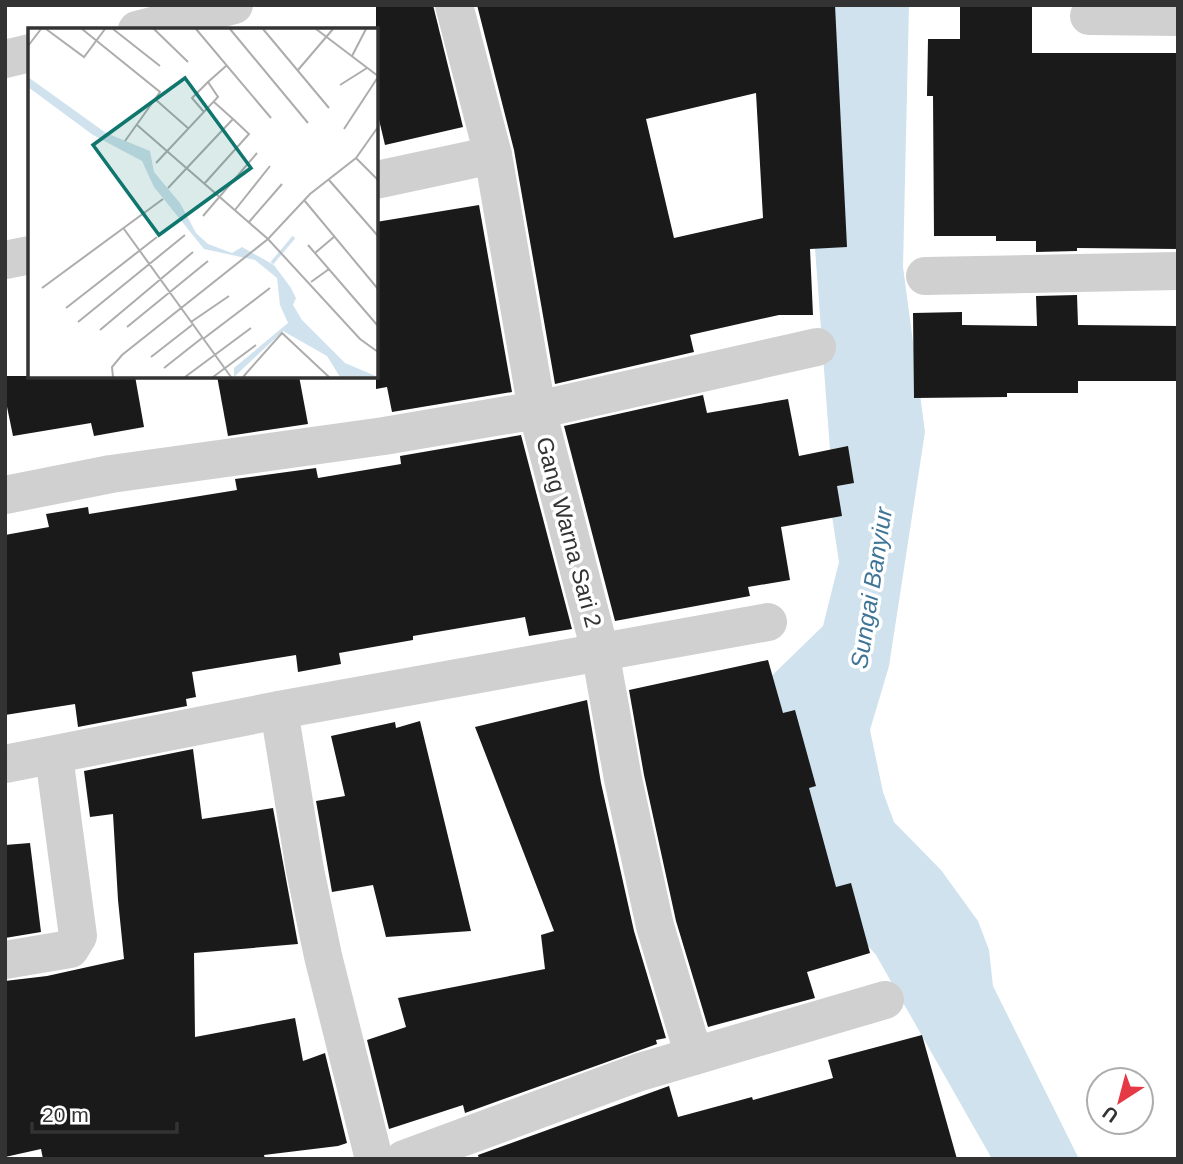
<svg xmlns="http://www.w3.org/2000/svg" width="1183" height="1164" viewBox="0 0 1183 1164" font-family="Arial,sans-serif">
  <style>
    .water { fill: #cfe2ee }
    .building { fill: #1a1a1a; fill-rule: evenodd }
    .lines { fill: none; stroke-linecap: round; stroke-linejoin: round }
    .minor { stroke: #d0d0d0; stroke-width: 38 }
    .labels { text-anchor: middle; dominant-baseline: central; stroke-width: 7; stroke-linejoin: round; paint-order: stroke }
    .street-label { font-size: 23px; fill: #333; stroke: #fff }
    .water-label { font-size: 24px; font-style: italic; fill: #3f7597; stroke: #fff }
    .inset-river { fill: none; stroke: #cfe2ee; stroke-width: 3.5 }
    .inset-road { fill: none; stroke: #adadad; stroke-width: 2 }
    .view { fill: #0f766e; fill-opacity: 0.15; stroke: #0f766e; stroke-width: 3.5 }
    .inset-edge { fill: none; stroke: #333; stroke-width: 3.5 }
  </style>
  <rect width="100%" height="100%" fill="#fff"/>
  <!-- water -->
  <polygon class="water" points="830,5 909,5 903,267 925,432 889,666 870,730 883,792 894,822 941,870 978,921 989,950 993,986 1079,1159 992,1159 876,955 810,879 757,690 823,626 839,562 829,496 831,463 807,141"/>
  <!-- building -->
  <g class="building">
    <polygon points="376,5 433,5 463,127 385,145 376,107"/>
    <path d="M477,5h358l12,242 -37,2 3,66h-34l-89,20 4,17 -139,32 -41,-234zM756,93l7,125 -89,20 -28,-119z"/>
    <polygon points="960,5 1032,5 1032,53 1178,53 1178,249 1077,248 1077,251 1036,252 1036,241 996,241 996,236 934,236 933,96 927,96 928,39 960,39"/>
    <polygon points="479,205 512,392 392,412 387,387 376,389 376,222"/>
    <polygon points="1077,295 1078,325 1178,326 1178,381 1078,381 1078,393 1007,393 1007,397 914,398 913,313 962,312 962,325 1037,326 1036,296"/>
    <polygon points="5,376 135,376 144,427 94,436 91,423 13,436 5,397"/>
    <polygon points="217,376 299,376 308,424 228,436"/>
    <polygon points="703,395 707,413 788,399 799,456 848,446 854,483 837,486 842,516 781,527 790,580 748,587 750,596 615,621 564,426"/>
    <polygon points="521,435 572,629 529,636 525,617 413,636 413,640 339,653 341,664 298,672 296,655 192,672 196,697 186,699 187,706 78,727 75,704 5,715 5,535 49,527 46,514 88,507 89,514 237,490 235,479 316,468 318,478 401,464 400,456"/>
    <polygon points="768,660 783,713 795,710 816,786 809,788 836,887 851,883 870,953 807,972 815,998 708,1027 676,921 644,775 629,690"/>
    <polygon points="587,700 601,783 634,931 666,1038 656,1040 657,1044 465,1113 463,1105 389,1129 367,1040 406,1027 398,998 545,969 541,935 554,931 475,727"/>
    <polygon points="420,721 471,931 386,937 373,885 332,892 316,801 345,796 331,736 395,722 396,728"/>
    <polygon points="193,749 202,819 273,808 298,944 194,953 195,1037 295,1018 303,1061 325,1053 347,1143 338,1146 264,1155 265,1159 43,1159 41,1149 5,1157 5,981 47,976 124,959 118,900 113,814 90,817 84,771"/>
    <polygon points="30,843 41,932 5,938 5,845"/>
    <polygon points="922,1035 957,1159 479,1159 478,1155 669,1086 678,1117 752,1097 753,1100 833,1078 828,1060"/>
  </g>
  <g class="lines">
    <!-- minor -->
    <g class="minor">
      <polyline points="454,5 493,155 537,410 600,651 623,779 655,926 694,1056"/>
      <polyline points="1089,16 1178,17"/>
      <polyline points="137,30 234,5"/>
      <polyline points="5,59 30,53"/>
      <polyline points="376,180 493,155"/>
      <polyline points="5,260 30,255"/>
      <polyline points="925,276 1178,271"/>
      <polyline points="5,495 111,474 384,436 537,410 817,347"/>
      <polyline points="279,710 305,870 323,956 374,1159"/>
      <polyline points="5,764 279,710 768,622"/>
      <polyline points="5,960 70,949 78,936 54,756"/>
      <polyline points="404,1159 640,1072 885,1000"/>
    </g>
  </g>
  <g class="labels">
    <!-- street labels -->
    <g class="street-label">
      <text transform="translate(569 532) rotate(75)">Gang Warna Sari 2</text>
    </g>
    <!-- water labels -->
    <g class="water-label">
      <text transform="translate(871 588) rotate(-81)">Sungai Banyiur</text>
    </g>
  </g>
  <!-- overview -->
  <g transform="translate(28 28)">
    <rect width="350" height="350" fill="#fff"/>
    <path d="M0,49l78,56 44,18 4,21 26,31 16,30 12,11 24,9 10,-6 32,18 17,23 5,10 -3,7 9,15 43,43 33,14h-38l-13,-21 -44,-25 -49,46v-9l54,-45 -8,-18 -3,-27 -22,-18 -51,-11 -50,-62 -12,-26 -49,-26 -65,-48z" fill="#cfe2ee"/>
    <path class="inset-river" d="M244,235l22,-26"/>
    <path class="inset-road" d="M18,1l38,28 21,-28M54,1l78,63 -35,49M85,1l47,37M126,1l34,33M168,1l75,89M202,1l78,94M235,1l66,79M288,1l62,47M0,18l13,-17M324,28l14,-27M270,42l35,-41M312,57l27,-17M127,71l34,30M176,84l-12,-14 16,-16M109,97l131,114 92,100 18,13M316,101l34,-52M328,130l22,22M128,135l62,-66 -10,-15 18,-16M301,152l49,56M176,156l45,-50 -16,-15M140,160l65,-69 -19,-17M276,172l74,89M207,182l35,-44M175,188l54,-63M221,194l33,-38M96,201l107,148M280,217l70,81M287,225l20,-17M283,254l18,-13M14,260l121,-89M38,280l91,-71M50,294l107,-87M163,294l38,-26M99,299l81,-66M72,302l93,-78M175,311l67,-51M123,329l41,-32M136,340l38,-30M85,349l-1,-10 10,-12 146,-116 42,-45 46,-36 22,-31M157,349l66,-49M185,349l43,-32M215,349l39,-44 47,44"/>
    <path class="view" d="M157,50l66,90 -92,67 -66,-90z"/>
    <rect width="350" height="350" class="inset-edge"/>
  </g>
  <!-- border -->
  <rect width="1183" height="1164" fill="none" stroke="#333333" stroke-width="14"/>
  <!-- north arrow -->
  <g transform="translate(1120 1101) rotate(216)"><circle r="33" fill="#ffffff" stroke="#adadad" stroke-width="2"/>
  <path d="M0-5L12 26L0 18L-12 26Z" fill="#e63946"/>
  <text y="-10" font-size="19" font-weight="bold" text-anchor="middle" fill="#333333">U</text>
  </g>
  <!-- scale -->
  <path d="M32 1122v10h145v-10" fill="none" stroke="#333333" stroke-width="3.5"/>
  <text x="42" y="1122" font-size="21" fill="#333333" stroke="#ffffff" stroke-width="5" paint-order="stroke">20 m</text>
</svg>
